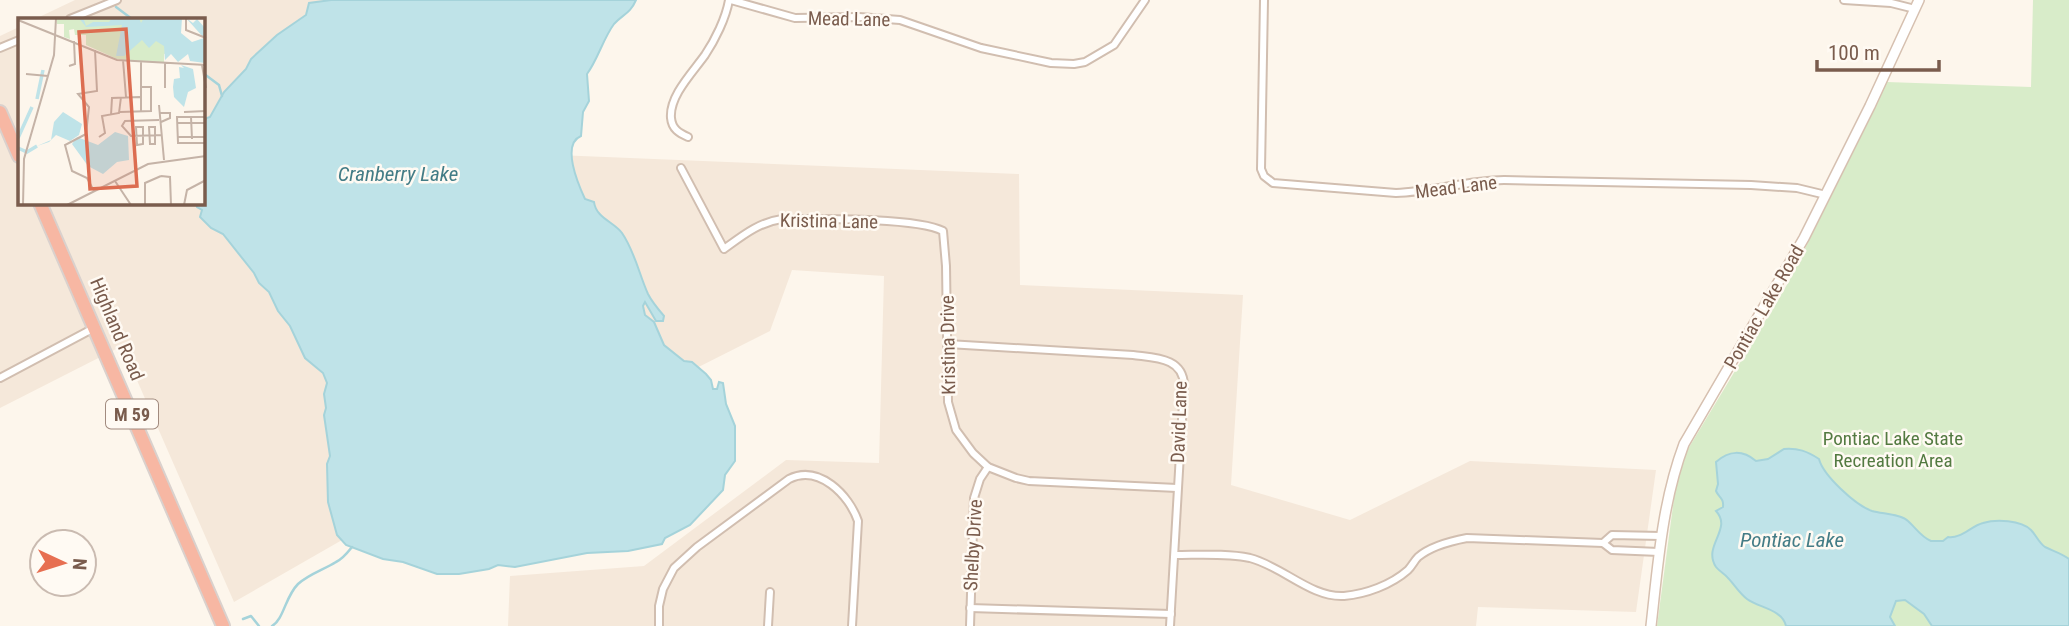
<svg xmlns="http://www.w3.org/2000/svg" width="2069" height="626" viewBox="0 0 2069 626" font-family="'Roboto Condensed',sans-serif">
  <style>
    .residential { fill: #f5e8da }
    .green { fill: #d8ecc9 }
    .water { fill: #bfe3e8; stroke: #a5d3da; stroke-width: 2 }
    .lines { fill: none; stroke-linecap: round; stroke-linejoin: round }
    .stream { stroke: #a5d3da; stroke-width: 2.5 }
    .street-casing { stroke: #d1beb0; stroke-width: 10 }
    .secondary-casing { stroke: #d6c0b0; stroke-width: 12 }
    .highway-casing { stroke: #dad1cd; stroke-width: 16 }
    .street { stroke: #fff; stroke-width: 6 }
    .secondary { stroke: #fff; stroke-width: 9 }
    .highway { stroke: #f7b7a3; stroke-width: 12 }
    .labels { text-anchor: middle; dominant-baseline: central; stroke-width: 5; stroke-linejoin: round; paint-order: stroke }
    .shield { fill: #fffaf3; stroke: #a28b7f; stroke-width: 2 }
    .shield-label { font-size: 18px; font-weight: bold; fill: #7a5c4d }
    .street-label { font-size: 19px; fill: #7a5c4d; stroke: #fffaf3 }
    .park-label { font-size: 19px; fill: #537a41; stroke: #fffaf3 }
    .water-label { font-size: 21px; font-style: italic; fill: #437c86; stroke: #fffaf3 }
    .inset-river { fill: none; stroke: #bfe3e8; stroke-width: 3.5 }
    .inset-road { fill: none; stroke: #c5b3a7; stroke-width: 2 }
    .view { fill: #dc6d51; fill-opacity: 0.15; stroke: #dc6d51; stroke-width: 3.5 }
    .inset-edge { fill: none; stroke: #7a5c4d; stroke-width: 3.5 }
  </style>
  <rect width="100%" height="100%" fill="#fdf6ec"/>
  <!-- residential -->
  <polygon class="residential" points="75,0 534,0 507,153 1019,174 1020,285 1243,295 1231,485 1350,520 1470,461 1656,470 1636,612 1478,607 1476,626 508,626 510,576 644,566 786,460 879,463 884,276 792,270 770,331 645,394 356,532 234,602 122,346 0,408 0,36 19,27 19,203 203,203 203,19 35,19"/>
  <!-- green -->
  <polygon class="green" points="2033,0 2069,0 2069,626 1657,626 1677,476 1688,449 1788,283 1887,82 2031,87"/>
  <!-- water -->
  <g class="water">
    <path d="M331,0h305c-6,14 -13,14 -22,24 -11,15 -16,35 -27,50l2,27 -6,11 -2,24c-20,8 -3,48 4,63l9,3c2,16 20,20 28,31 13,19 17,41 26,61 4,8 10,15 16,22l-1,5h-7l-11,-19 -2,4 2,9 9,7 10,23 20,16 8,1 14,12 5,6 2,9h4l2,-7 4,1 3,21 9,22v35l-10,14 -2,15 -33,35 -25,13 -3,6 -34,7 -41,2 -72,14 -17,-2 -9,4 -30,5h-22l-34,-12 -20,-3 -37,-14 -9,-10 -9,-33 -1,-38 3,-8 -6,-41 2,-7 -2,-14 3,-11 -4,-10 -18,-15 -15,-32 -12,-15 -9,-19 -10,-9 -5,-10 -31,-39 -12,-6 -11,-11 2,-7 -5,-3 -1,-4h7l1,-84 6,-2 14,-25 22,-23 5,-10 26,-24 29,-20 3,-12z"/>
    <path d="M1784,449c14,-1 23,2 35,10 4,16 36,46 53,52 10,3 29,3 36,10 7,6 13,16 23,20h12l5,-4c13,2 23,-11 35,-14 13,-4 38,-3 48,7 5,5 8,13 14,17 8,4 16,6 24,12v67h-137l-8,-12 -19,-14 -9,1 -6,16 5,9h-109c-4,-17 -27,-18 -39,-27 -8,-6 -13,-15 -19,-21 -3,-4 -8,-6 -12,-11 -14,-21 17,-38 0,-56l7,-4c1,-9 -4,-9 -7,-16l2,-7 -2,-22c13,-12 27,-12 40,-1l12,-2z"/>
  </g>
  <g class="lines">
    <!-- stream -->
    <g class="stream">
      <polyline points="116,7 132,19"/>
      <polyline points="203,73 219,85 222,96"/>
      <polyline points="243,619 251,616 259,626"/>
      <path d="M272,626c12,-7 13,-29 26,-42 11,-10 25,-14 38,-22 7,-3 12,-10 16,-15"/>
    </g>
    <!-- street casing -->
    <g class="street-casing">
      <g id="street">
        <polyline points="731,0 795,18 859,17 900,20 981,48 1051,63 1074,64 1085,62 1114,45 1145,0"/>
        <path d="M1264,0l-3,169 3,7 9,7 123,10c36,-1 72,-13 108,-13l247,5 46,3 29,7"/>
        <polyline points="1844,0 1891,3 1915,9"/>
        <polyline points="70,19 117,0"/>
        <polyline points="0,48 19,40"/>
        <path d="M688,137c-9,-4 -16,-8 -17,-19 -2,-22 22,-46 34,-63 10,-15 21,-37 24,-55"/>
        <path d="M681,168l43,81c18,-13 35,-27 58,-30 33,0 135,-2 161,12l3,35 2,136 8,28 17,23 15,14 28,11 13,3 148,7"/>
        <path d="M948,344l185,11c21,3 50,2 51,30l-14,241"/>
        <polyline points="0,378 94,328"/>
        <polyline points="1603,543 1612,535 1661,536"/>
        <path d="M1175,555c24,0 51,-2 75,3 32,8 61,40 94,38 22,-2 47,-11 64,-26 4,-4 6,-9 10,-13 13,-11 33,-16 49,-19l136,5 9,7 47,2"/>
        <polyline points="970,608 1171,614"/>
        <path d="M659,626v-20l4,-17 11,-21 23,-21 92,-68c30,-15 60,16 69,42l-6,105"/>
        <polyline points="768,626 770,592"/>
        <polyline points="970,626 974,498 980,479 988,467"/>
      </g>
    </g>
    <!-- secondary casing -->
    <g class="secondary-casing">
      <path id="secondary" d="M1651,626c7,-62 11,-123 33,-182l120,-206 66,-132 49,-106"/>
    </g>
    <!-- highway casing -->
    <g class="highway-casing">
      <g id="highway">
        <polyline points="0,112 19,156"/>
        <polyline points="40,203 223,626"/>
      </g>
    </g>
    <!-- street -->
    <use href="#street" class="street"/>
    <!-- secondary -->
    <use href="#secondary" class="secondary"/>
    <!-- highway -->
    <use href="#highway" class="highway"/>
  </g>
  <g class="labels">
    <!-- shield labels -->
    <rect class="shield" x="106" y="399.5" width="52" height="29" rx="5"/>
    <g class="shield-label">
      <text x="132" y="414">M 59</text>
    </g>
    <!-- street labels -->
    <g class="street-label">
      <text transform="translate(849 19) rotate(1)">Mead Lane</text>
      <text transform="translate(1456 187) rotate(-7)">Mead Lane</text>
      <text transform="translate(829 221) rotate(1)">Kristina Lane</text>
      <text transform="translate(1764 307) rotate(-60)">Pontiac Lake Road</text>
      <text transform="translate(117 329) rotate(67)">Highland Road</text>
      <text transform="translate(948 345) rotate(-91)">Kristina Drive</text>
      <text transform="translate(1179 422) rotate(-88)">David Lane</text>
      <text transform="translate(973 545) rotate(-87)">Shelby Drive</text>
    </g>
    <!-- park labels -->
    <g class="park-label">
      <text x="1893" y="438">Pontiac Lake State<tspan x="1893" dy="22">Recreation Area</tspan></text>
    </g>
    <!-- water labels -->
    <g class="water-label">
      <text x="398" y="174">Cranberry Lake</text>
      <text x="1792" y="540">Pontiac Lake</text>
    </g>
  </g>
  <!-- overview -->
  <g transform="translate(18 18)">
    <rect width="187" height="187" fill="#fdf6ec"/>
    <path d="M38,0h114l-8,9 7,26 -5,1v9l-47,-4 -31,-14v-10h-11l-1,-6 -5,1 1,9 -6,-2v-13h-7z" fill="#d8ecc9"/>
    <path d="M61,0l5,2 2,6 7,-4h16l3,-4h27l2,5 3,-5h38l-1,15 11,9 12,-4 -18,-20 7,5 4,-4 8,9v35l-15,-2 -2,-7 -10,8 -7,-8 -6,6 -1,-14 -8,-5 -7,7 -7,-8 -18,16h-8l6,-31 -36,2zM163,47l12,4 3,19 -8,4 -4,15 -10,-10 -1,-10 1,-8 6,-1 -1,-11 5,1zM45,94l19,12 -3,11 -9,6 -14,-6 -7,7 -12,4 14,-6 3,-18zM97,114l13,4 1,24 -12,2 -14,12 -15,-8 -16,-22 5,-7 21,8z" fill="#bfe3e8"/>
    <path class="inset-river" d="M19,81l6,-29M0,120l14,-31M0,130l9,4 10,-6"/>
    <path class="inset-road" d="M168,0v12l20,8M0,2l99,40 89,5M62,26l1,22M105,42l3,37M147,45v25M184,47l4,23M51,48l6,-2 -1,-23M8,56l22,2M141,87l5,55M102,94l31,-1v-24h-11M123,94v-51M166,94l22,-1M142,95h10v5l-9,4M93,97l1,-17 28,-1M173,99l1,22M141,102l-34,1 -3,5 9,10 31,-1M188,102l-1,-3h-28l1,26h28M159,105h29M118,109h7v17l-6,1zM131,109h6v17h-5zM81,119l6,-4 -3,-17 17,-3 2,-16M160,119h28M143,158l9,1 1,28M97,163l16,24M76,173l-7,-13 -15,-7 -7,-26 21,-11 3,-27 -11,-13 19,-3 -2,-41M5,187l1,-46 30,-104 2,-37M49,187l81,-41 58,-8M127,187v-22l16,-7M166,187l3,-15 19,-10"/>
    <path class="view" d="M108,11l11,157 -47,3 -11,-157z"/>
    <rect width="187" height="187" class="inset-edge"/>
  </g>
  <!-- north arrow -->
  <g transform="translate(63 563) rotate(94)"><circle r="33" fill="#fffaf3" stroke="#cabbb1" stroke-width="2"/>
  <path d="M0-5L12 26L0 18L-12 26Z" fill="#e76f51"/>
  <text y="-10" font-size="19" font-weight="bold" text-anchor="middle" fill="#7a5c4d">N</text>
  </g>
  <!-- scale -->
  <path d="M1817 60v10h122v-10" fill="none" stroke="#7a5c4d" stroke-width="3.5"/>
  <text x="1828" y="60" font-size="21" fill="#7a5c4d" stroke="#fffaf3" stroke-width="5" paint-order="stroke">100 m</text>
</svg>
